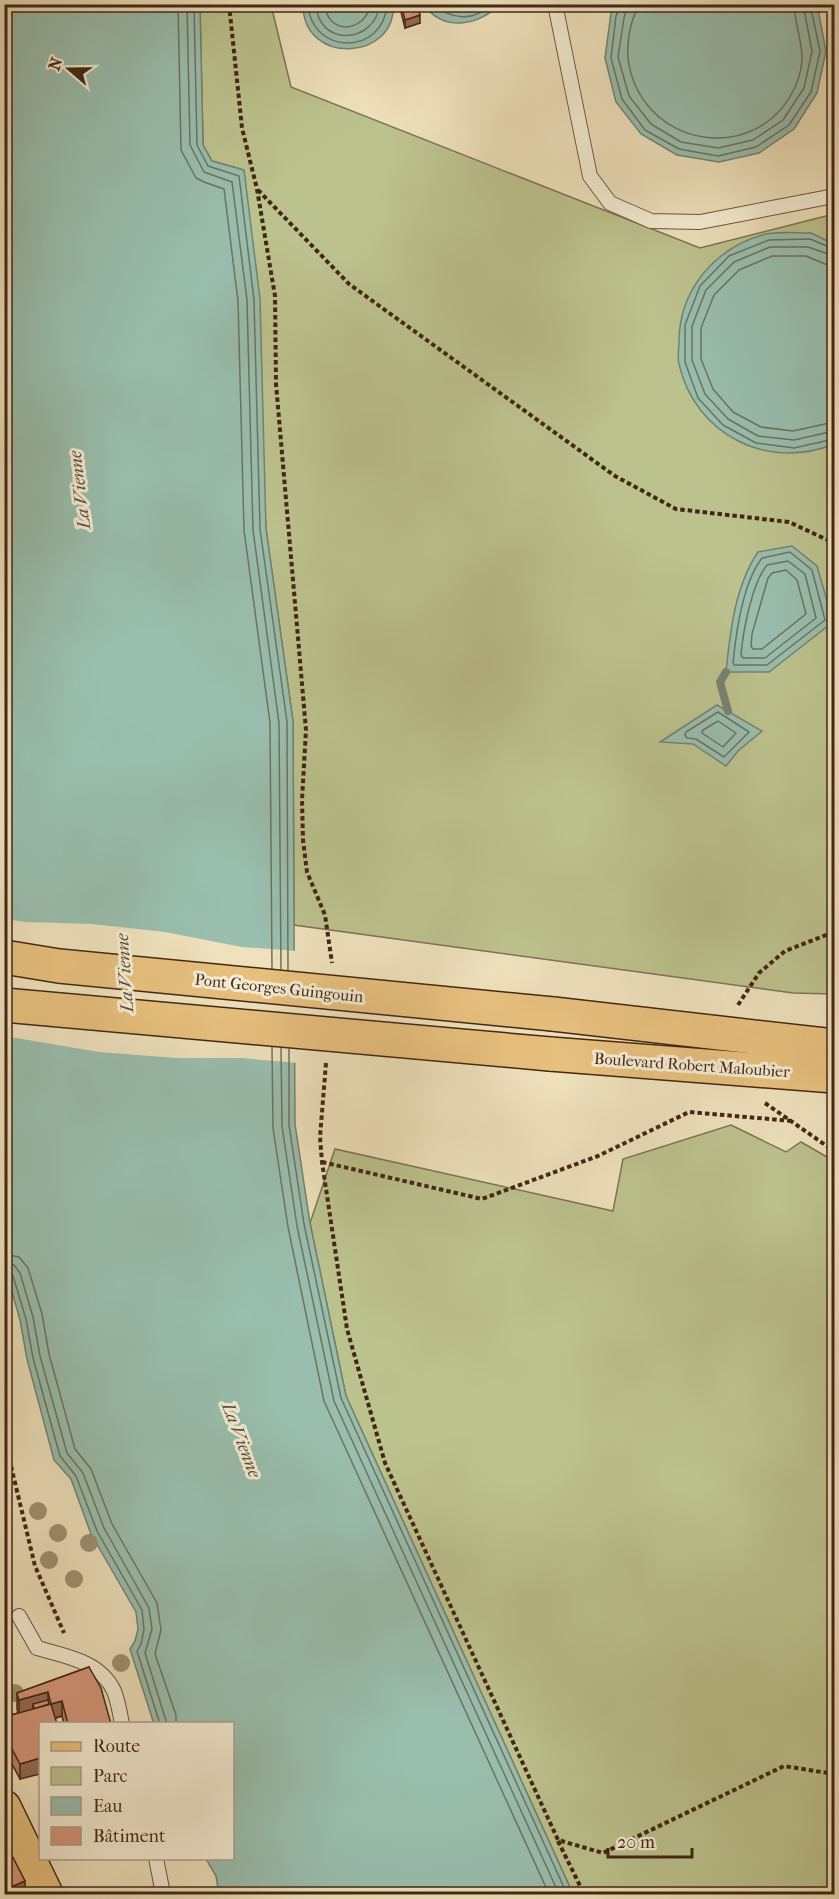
<svg xmlns="http://www.w3.org/2000/svg" width="839" height="1899" viewBox="0 0 839 1899" font-family="'IM FELL French Canon',serif">
  <style>
    .green { fill: #bcc28e; stroke: #7f7452; stroke-width: 1.5 }
    .water { fill: #99beae; stroke: #768271; stroke-width: 1.5 }
    .pier { fill: #eee1bc }
    .lines { fill: none; stroke-linecap: round; stroke-linejoin: round }
    .shore { stroke: #6e7262; stroke-width: 1.5 }
    .stream { stroke: #768271; stroke-width: 8 }
    .lane-casing { stroke: #6d563f; stroke-width: 16 }
    .primary-casing { stroke: #422715; stroke-width: 36 }
    .path { stroke: #422715; stroke-width: 4; stroke-dasharray: 4.5 3; stroke-linecap: butt }
    .lane { stroke: #f4ecd3; stroke-width: 14 }
    .primary { stroke: #e7c07e; stroke-width: 33 }
    .primary-bridge-casing { stroke: #422715; stroke-width: 36; stroke-linecap: butt }
    .primary-bridge { stroke: #e7c07e; stroke-width: 33 }
    .tree { fill: #a09071 }
    .wall { fill: #b78268; stroke: #422715; stroke-width: 1.5 }
    .shaded-wall { fill: #956a55; stroke: #422715; stroke-width: 1.5 }
    .building { fill: #d59779; stroke: #422715; stroke-width: 1.5 }
    .labels { text-anchor: middle; dominant-baseline: central; stroke-width: 6; stroke-linejoin: round; paint-order: stroke }
    .street-label { font-size: 16px; fill: #422715; stroke: #f4ecd3 }
    .water-label { font-size: 18px; font-style: italic; fill: #584d3b; stroke: #f4ecd3 }
  </style>
  <rect width="100%" height="100%" fill="#eee1bc"/>
  <filter id="stains"><feTurbulence type="fractalNoise" baseFrequency=".00333" numOctaves="4"/><feColorMatrix values="0 0 0 0 .2 0 0 0 0 .09 0 0 0 0 .02 0 0 0 .5 -.17"/></filter>
  <radialGradient id="worn" r=".72"><stop offset=".6" stop-color="#630" stop-opacity="0"/><stop offset="1" stop-color="#630" stop-opacity=".3"/></radialGradient>
  <!-- green -->
  <g class="green">
    <polygon points="200,5 271,5 291,87 700,248 834,214 834,994 793,993 294,925 293,721 266,529 244,170 212,161 203,145"/>
    <polygon points="731,1125 786,1152 801,1142 834,1161 834,1894 573,1894 346,1396 310,1223 335,1149 613,1211 623,1159"/>
  </g>
  <!-- water -->
  <g class="water">
    <path d="M393,4c4,57 -90,62 -90,1z"/>
    <polygon points="5,5 200,5 203,145 212,161 244,170 260,299 266,529 293,721 295,1124 310,1223 346,1396 573,1894 219,1894 216,1876 206,1859 232,1858 232,1724 155,1724 153,1721 130,1649 135,1641 138,1629 136,1612 91,1534 71,1479 54,1460 27,1359 20,1320 5,1267"/>
    <path d="M425,5h73c-18,21 -57,27 -73,0z"/>
    <polygon points="616,5 815,5 818,9 826,51 817,93 794,129 759,153 719,162 677,155 641,134 616,102 605,58 611,13"/>
    <path d="M811,233l23,11v200c-66,27 -139,-9 -155,-80 -2,-7 0,-15 0,-22 0,-53 37,-95 87,-108 13,-3 31,-1 45,-1z"/>
    <path d="M792,546l25,20 16,56 -64,50h-43c4,-40 9,-86 32,-120z"/>
    <polygon points="717,705 762,731 738,751 726,766 693,744 660,742"/>
  </g>
  <!-- pier -->
  <polygon class="pier" points="5,919 26,922 92,924 165,932 242,947 297,951 298,1063 241,1058 176,1058 99,1052 4,1036"/>
  <g class="lines">
    <!-- shore -->
    <g class="shore">
      <polyline points="178,4 181,150 196,178 204,182 224,189 238,301 244,530 270,723 272,969"/>
      <polyline points="187,4 190,145 204,172 232,182 247,300 253,530 279,723 281,969"/>
      <polyline points="194,4 197,145 208,166 239,176 254,300 260,529 287,722 288,970"/>
      <path d="M308,4c3,52 76,52 79,0"/>
      <path d="M316,4c1,42 58,42 64,0"/>
      <path d="M325,4c1,30 39,31 46,0"/>
      <path d="M432,4c18,14 41,20 58,0"/>
      <polyline points="621,4 616,16 611,58 622,99 645,130 679,149 718,156 756,147 789,125 811,92 820,51 810,4"/>
      <polyline points="628,4 624,18 618,57 629,96 651,124 681,142 718,148 753,140 783,120 804,88 812,51 803,4"/>
      <path d="M637,4c0,7 -3,11 -5,18 -3,9 -5,26 -4,36 11,90 131,111 168,27 14,-33 -1,-51 -2,-81"/>
      <polyline points="834,249 810,239 769,240 729,256 700,286 685,325 685,362 698,398 723,425 756,443 794,448 834,439"/>
      <polyline points="834,256 808,247 770,247 734,262 706,290 692,326 692,360 705,394 728,419 758,436 794,440 834,431"/>
      <polyline points="834,265 825,264 806,256 772,256 739,270 714,295 701,328 701,359 713,389 733,412 761,427 793,431 834,422"/>
      <path d="M790,552l22,18 13,50 -58,45h-33l-1,-2c3,-31 10,-81 29,-105z"/>
      <path d="M788,561l17,13 11,44 -51,40h-22l-2,-3c2,-24 11,-72 26,-90z"/>
      <polygon points="786,570 797,580 806,614 762,649 753,649 751,646 752,634 768,578 772,573"/>
      <polygon points="718,712 749,732 724,757 696,739 687,738 685,735 686,732"/>
      <polygon points="718,721 736,733 723,747 702,733 703,730"/>
      <polyline points="272,1047 273,1128 288,1227 324,1401 549,1894"/>
      <polyline points="281,1048 282,1126 297,1226 334,1401 559,1894"/>
      <polyline points="289,1049 289,1125 304,1224 341,1398 567,1894"/>
      <polyline points="4,1254 19,1257 28,1268 42,1314 49,1354 75,1449 91,1469 112,1524 157,1603 161,1630 155,1654 176,1715 176,1724"/>
      <polyline points="4,1263 14,1265 20,1273 33,1317 40,1356 67,1453 83,1473 104,1528 149,1608 152,1629 145,1653 167,1724"/>
      <polyline points="4,1270 10,1271 13,1276 26,1319 33,1358 60,1456 76,1476 97,1531 142,1610 144,1630 141,1644 137,1651 160,1724"/>
    </g>
    <!-- stream -->
    <polyline class="stream" points="726,672 720,682 728,711"/>
    <!-- lane casing -->
    <g class="lane-casing">
      <g id="lane">
        <polyline points="555,4 590,176 610,203 651,221 700,222 834,196"/>
        <path d="M19,1616l18,32c28,8 63,13 77,43 4,10 6,22 8,33"/>
        <polyline points="156,1858 163,1894"/>
      </g>
    </g>
    <!-- primary casing -->
    <g class="primary-casing">
      <g id="primary">
        <polyline points="553,1014 834,1046"/>
        <polyline points="550,1054 834,1076"/>
        <polyline points="4,1807 46,1894"/>
      </g>
    </g>
    <!-- path -->
    <g class="path">
      <polyline points="229,4 242,128 257,189 275,296 276,384 306,730 302,800 303,840 307,872 325,915 332,963"/>
      <polyline points="258,190 349,284 615,476 676,509 789,522 834,543"/>
      <polyline points="738,1005 759,973 785,951 834,932"/>
      <polyline points="326,1063 320,1137 322,1162 347,1329 385,1463 558,1840 603,1853 784,1766 834,1774"/>
      <polyline points="765,1103 834,1151"/>
      <polyline points="322,1162 482,1199 598,1156 689,1112 792,1121"/>
      <polyline points="4,1437 35,1566 64,1633"/>
      <polyline points="558,1841 584,1894"/>
    </g>
    <!-- lane -->
    <use href="#lane" class="lane"/>
    <!-- primary -->
    <use href="#primary" class="primary"/>
    <!-- primary-bridge casing -->
    <g class="primary-bridge-casing">
      <g id="primary-bridge">
        <polyline points="4,957 59,966 553,1014"/>
        <polyline points="4,1005 550,1054"/>
      </g>
    </g>
    <!-- primary-bridge -->
    <use href="#primary-bridge" class="primary-bridge"/>
  </g>
  <!-- trees -->
  <g class="tree">
    <circle cx="38" cy="1511" r="9"/>
    <circle cx="58" cy="1533" r="9"/>
    <circle cx="89" cy="1543" r="9"/>
    <circle cx="49" cy="1560" r="9"/>
    <circle cx="74" cy="1579" r="9"/>
    <circle cx="121" cy="1663" r="9"/>
    <circle cx="15" cy="1693" r="9"/>
  </g>
  <!-- wall -->
  <g class="wall">
    <polygon points="401,4 420,23 405,28 401,12"/>
    <polygon points="89,1667 111,1724 64,1724 62,1716 56,1718 20,1779 4,1749 4,1717 18,1713 17,1709 17,1693"/>
  </g>
  <!-- shaded-wall -->
  <g class="shaded-wall">
    <polygon points="420,15 420,23 405,28 405,20"/>
    <polygon points="48,1692 48,1708 33,1704 33,1712 19,1716 19,1700"/>
    <polygon points="62,1701 62,1716 36,1723 51,1704"/>
    <polygon points="40,1758 40,1774 20,1779 20,1764"/>
    <polygon points="25,1881 25,1894 4,1894 4,1890"/>
  </g>
  <!-- building -->
  <g class="building">
    <polygon points="401,4 417,4 420,15 405,20"/>
    <polygon points="89,1667 101,1688 111,1724 68,1724 62,1701 51,1704 48,1692 19,1700 17,1693"/>
    <polygon points="48,1700 49,1704 34,1709 33,1704"/>
    <polygon points="51,1704 57,1724 40,1724 40,1758 20,1764 4,1734 4,1717"/>
    <polygon points="4,1840 25,1881 4,1890"/>
    <polygon points="158,1888 159,1894 139,1894"/>
  </g>
  <g class="labels">
    <!-- street labels -->
    <g class="street-label">
      <text transform="translate(279 988) rotate(6)">Pont Georges Guingouin</text>
      <text transform="translate(692 1065) rotate(4)">Boulevard Robert Maloubier</text>
    </g>
    <!-- water labels -->
    <g class="water-label">
      <text transform="translate(80 490) rotate(-97)">La Vienne</text>
      <text transform="translate(125 973) rotate(-94)">La Vienne</text>
      <text transform="translate(241 1440) rotate(69)">La Vienne</text>
    </g>
  </g>
  <!-- margin -->
  <rect width="839" height="1899" fill="none" stroke="#eee1bc" stroke-width="24"/>
  <rect x="6" y="6" width="827" height="1887" fill="none" stroke="#422715" stroke-width="3"/>
  <rect x="12" y="12" width="815" height="1875" fill="none" stroke="#422715" stroke-width="1.5"/>
  <!-- legend -->
  <rect x="39" y="1722" width="195" height="138" fill="#f4ecd3" stroke="#ad9d87" stroke-width="1.5"/>
  <rect x="51" y="1742" width="30" height="9" fill="#e7c07e" stroke="#ad9d87" stroke-width="1.5"/>
  <text x="93" y="1752" font-size="18" fill="#422715">Route</text>
  <rect x="51" y="1767" width="30" height="18" fill="#bcc28e" stroke="#ad9d87" stroke-width="1.5"/>
  <text x="93" y="1782" font-size="18" fill="#422715">Parc</text>
  <rect x="51" y="1797" width="30" height="18" fill="#99beae" stroke="#ad9d87" stroke-width="1.5"/>
  <text x="93" y="1812" font-size="18" fill="#422715">Eau</text>
  <rect x="51" y="1827" width="30" height="18" fill="#d59779" stroke="#ad9d87" stroke-width="1.5"/>
  <text x="93" y="1842" font-size="18" fill="#422715">Bâtiment</text>
  <!-- north arrow -->
  <g transform="translate(69 69) rotate(290)" stroke="#f4ecd3" stroke-width="4.5" paint-order="stroke">
  <path d="M0-4.5L10 22L0 15L-10 22Z" fill="#422715"/>
  <text y="-9" font-size="16" font-weight="bold" text-anchor="middle" fill="#422715">N</text>
  </g>
  <!-- scale -->
  <path d="M608 1848v9h84v-9" fill="none" stroke="#422715" stroke-width="3"/>
  <text x="617" y="1848" font-size="18" fill="#422715" stroke="#f4ecd3" stroke-width="4.5" paint-order="stroke">20 m</text>
  <rect width="100%" height="100%" filter="url(#stains)"/>
  <rect width="100%" height="100%" fill="url(#worn)"/>
</svg>
